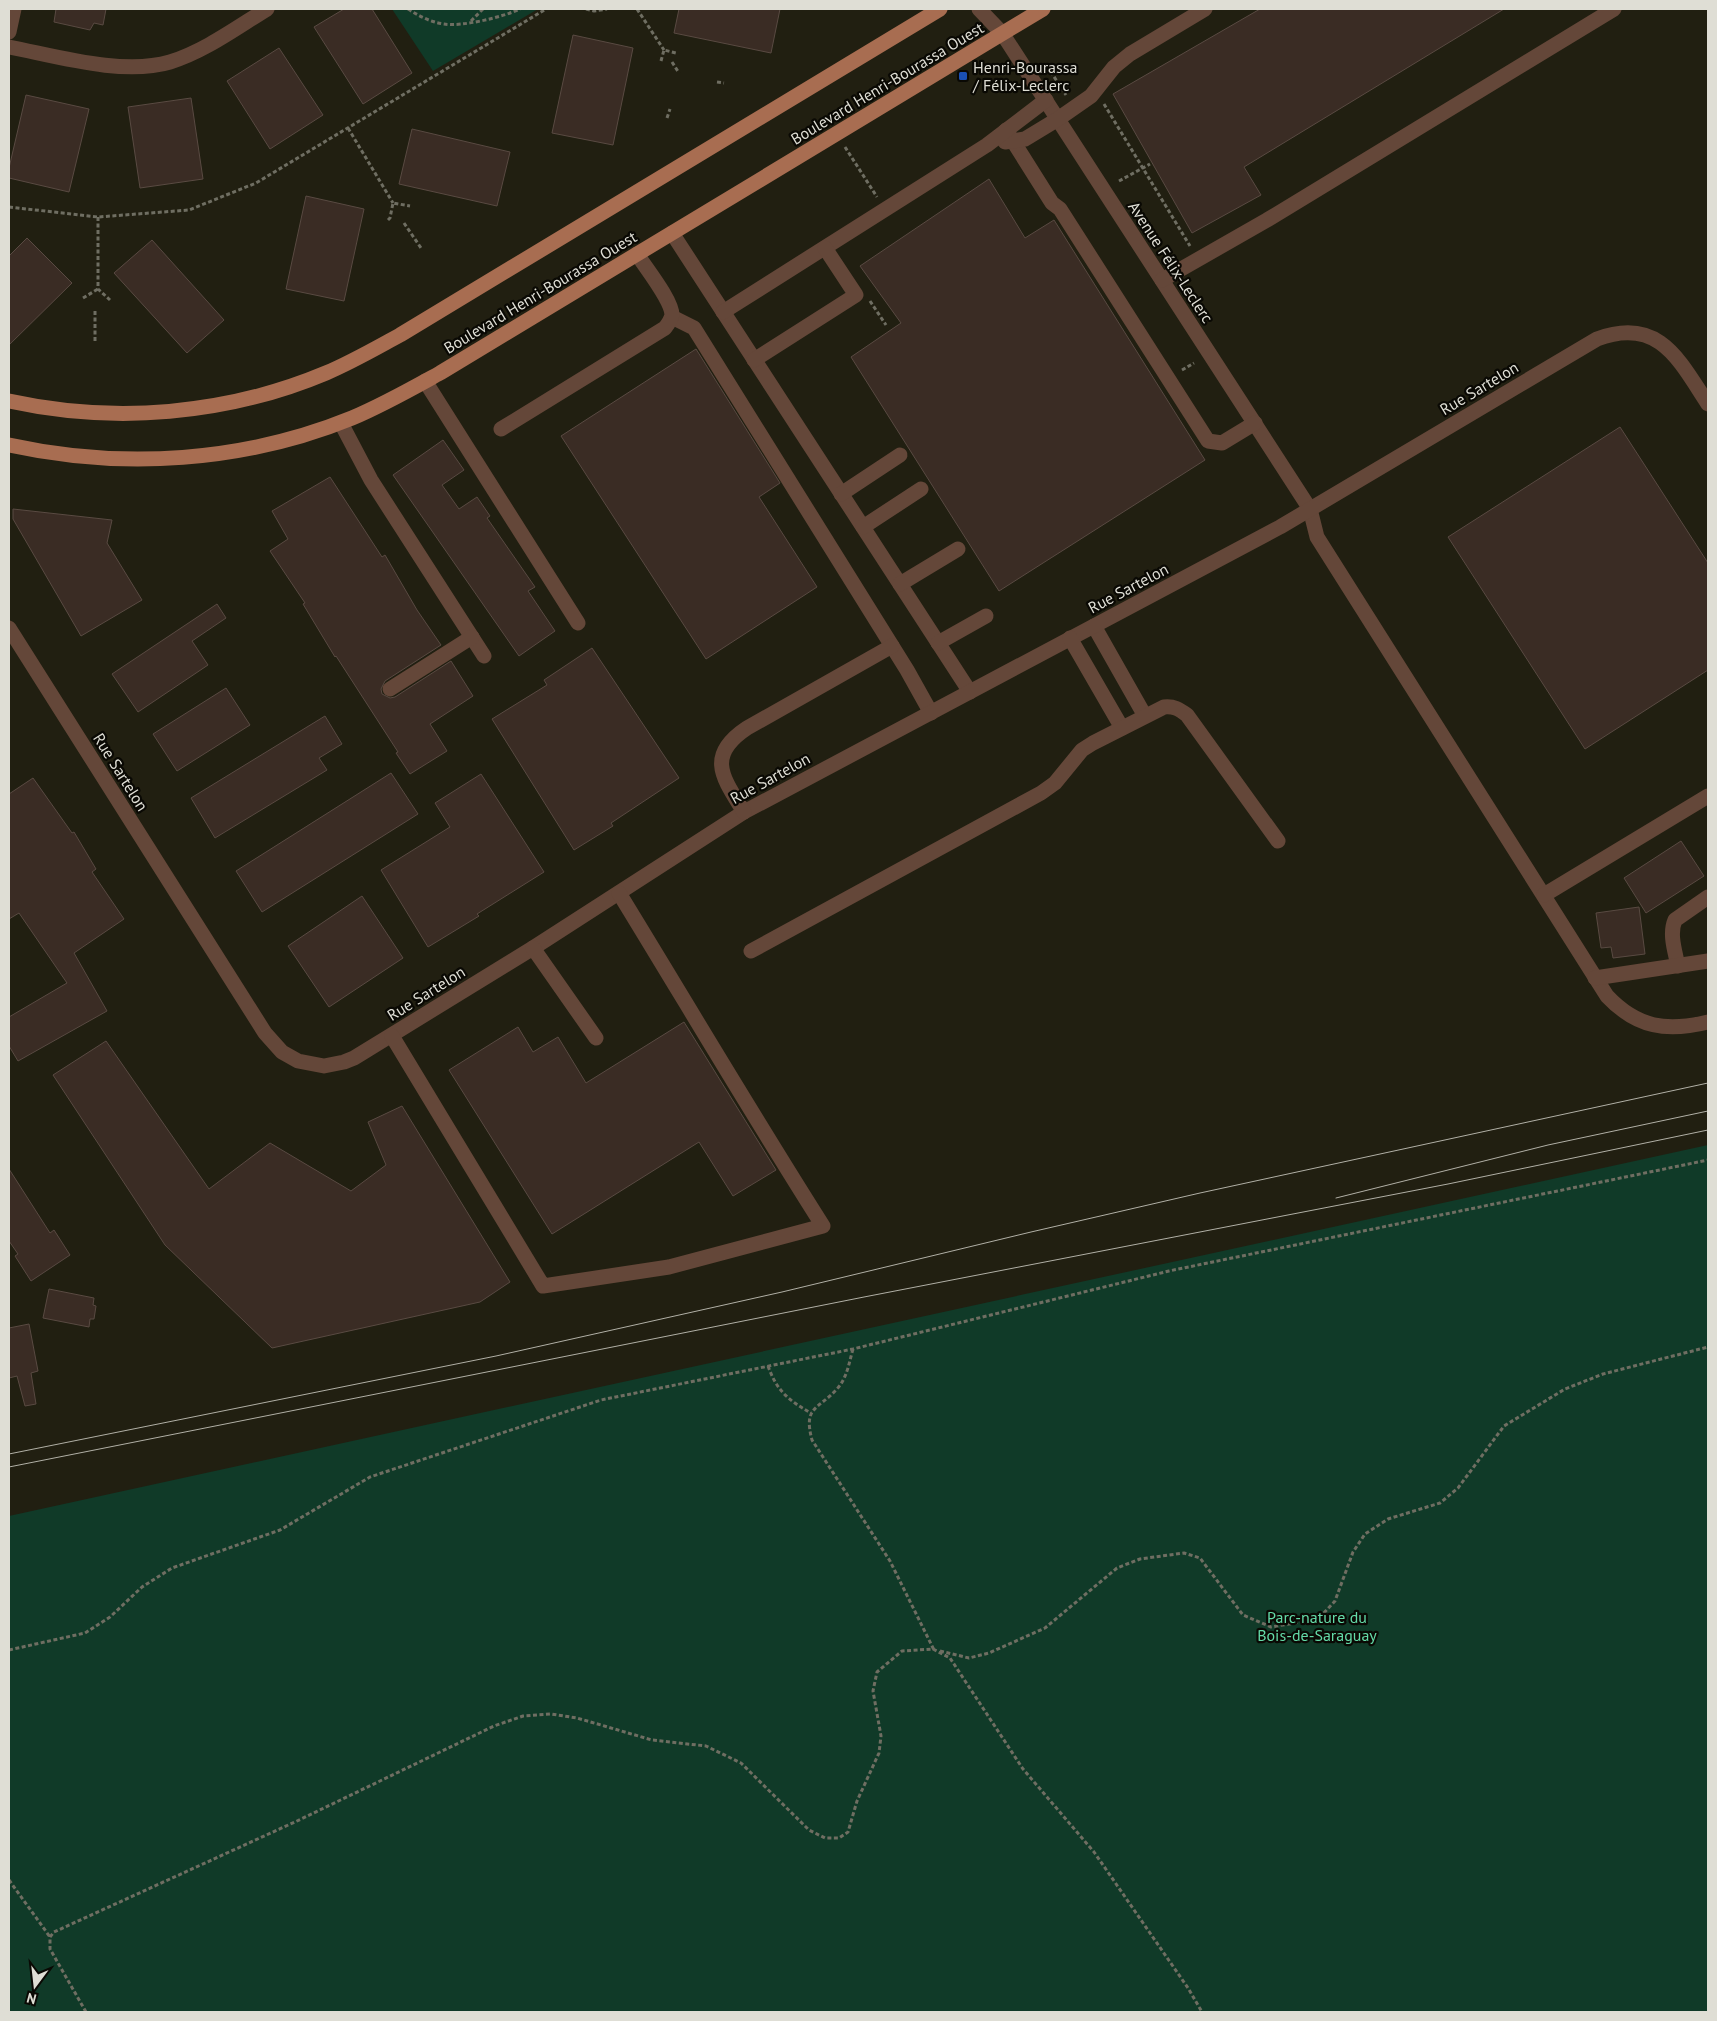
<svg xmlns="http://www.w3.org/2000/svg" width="1717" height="2021" viewBox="0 0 1717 2021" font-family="'PT Sans',sans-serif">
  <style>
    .green { fill: #103a28 }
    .building { fill: #3a2c24; stroke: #594a42 }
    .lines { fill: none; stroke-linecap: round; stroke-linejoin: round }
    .path { stroke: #6f6e62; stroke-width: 3; stroke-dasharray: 4 2.5; stroke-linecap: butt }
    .minor { stroke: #644739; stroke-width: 15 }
    .major { stroke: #a86d51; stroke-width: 15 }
    .tram { stroke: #b1b0a6; stroke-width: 1 }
    .transit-dot { fill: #1a4fb4; stroke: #0a0904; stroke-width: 2 }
    .labels { text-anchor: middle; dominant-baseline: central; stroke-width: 4.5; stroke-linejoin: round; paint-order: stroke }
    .poi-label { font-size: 16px; fill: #dfded5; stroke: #0a0904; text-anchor: start }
    .street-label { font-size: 16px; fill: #dfded5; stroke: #0a0904 }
    .park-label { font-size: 16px; fill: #64dba8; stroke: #0a0904 }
  </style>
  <rect width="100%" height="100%" fill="#211f11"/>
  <!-- green -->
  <g class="green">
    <polygon points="392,9 538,9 433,71"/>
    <polygon points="1708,1145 1708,2012 9,2012 9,1516"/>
  </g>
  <!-- building -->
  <g class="building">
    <polygon points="56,9 106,9 103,25 94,23 90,30 54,22"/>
    <polygon points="344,9 372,9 412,73 363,104 314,27"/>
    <polygon points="679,9 780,9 771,53 674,33"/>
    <polygon points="1260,9 1504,9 1244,167 1261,195 1192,233 1113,94"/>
    <polygon points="573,35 633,48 613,145 552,133"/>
    <polygon points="279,48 323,115 270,149 227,81"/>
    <polygon points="26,95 89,109 69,192 9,178 9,168"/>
    <polygon points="191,98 203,179 140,188 128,107"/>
    <polygon points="412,129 510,152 497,206 399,184"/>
    <polygon points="989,179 1025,238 1054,220 1205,460 999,591 851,357 901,323 860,266"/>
    <polygon points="306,196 364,209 344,301 286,289"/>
    <polygon points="27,238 72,283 9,345 9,256"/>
    <polygon points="152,240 224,320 187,353 114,273"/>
    <polygon points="696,349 780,483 759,497 817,587 706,659 561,436"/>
    <polygon points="1620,427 1708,563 1708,670 1585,749 1448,537"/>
    <polygon points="443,440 464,470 442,485 459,509 477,497 490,516 487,518 535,587 528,591 555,631 519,656 393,475"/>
    <polygon points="330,477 382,557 385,555 417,610 441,645 385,681 381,689 382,694 390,698 395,697 451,661 473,696 430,724 447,751 410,774 396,753 398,752 336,656 335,657 303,604 305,603 270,551 288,539 272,511"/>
    <polygon points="13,509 112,520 107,543 142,600 81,636 13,519"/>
    <polygon points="217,604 226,618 192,641 208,665 138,712 112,674"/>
    <polygon points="592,648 679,778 611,823 613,826 574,850 492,719 547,685 544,680"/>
    <polygon points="226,688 250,725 177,771 153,734"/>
    <polygon points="325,716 342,744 319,758 327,770 215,838 191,798"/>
    <polygon points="391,773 418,814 262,912 236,871"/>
    <polygon points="481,774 544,872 477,914 479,916 428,947 381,870 450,827 435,803"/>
    <polygon points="33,778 72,833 74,832 96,869 92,872 124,919 74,953 107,1011 18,1061 9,1046 9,1017 67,983 19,913 9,919 9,794"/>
    <polygon points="1681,841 1704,876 1646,913 1624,878"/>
    <polygon points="362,896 403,958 329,1007 288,946"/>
    <polygon points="1639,907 1645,954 1613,958 1611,947 1601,948 1596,913"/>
    <polygon points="684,1022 776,1170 733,1196 699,1142 552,1234 449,1070 518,1027 533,1052 558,1037 586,1083"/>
    <polygon points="106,1041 209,1189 270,1143 351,1191 386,1165 368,1122 402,1106 510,1282 480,1302 272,1348 165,1245 53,1075"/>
    <polygon points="9,1169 50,1233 54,1230 70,1255 31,1281 15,1256 18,1254 9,1241"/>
    <polygon points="49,1289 94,1298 93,1305 96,1306 94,1319 90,1319 89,1327 43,1318"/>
    <polygon points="29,1324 38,1371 31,1373 36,1404 25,1406 17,1376 9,1378 9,1328"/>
  </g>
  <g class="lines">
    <!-- path -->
    <g class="path">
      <path d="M408,9c11,7 22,13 36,15 18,3 59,-7 76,-15"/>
      <polyline points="586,9 594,11 607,9"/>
      <polyline points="637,9 664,50"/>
      <polyline points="471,21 483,9"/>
      <polyline points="661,61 664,50 676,53"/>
      <polyline points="672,62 679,73"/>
      <polyline points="1047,66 1066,95"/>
      <polyline points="717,82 724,83"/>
      <polyline points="1104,104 1190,246"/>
      <polyline points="667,118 670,109"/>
      <polyline points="348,128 393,203"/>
      <polyline points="845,147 877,197"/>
      <polyline points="1119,181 1150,164"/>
      <polyline points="9,207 98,217 189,210 256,183 546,9"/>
      <polyline points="98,217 98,289 110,300"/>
      <polyline points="388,220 390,218 393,203 410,206"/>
      <polyline points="404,223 421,248"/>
      <polyline points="83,298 98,289"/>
      <polyline points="870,301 886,325"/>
      <polyline points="95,341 95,311"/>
      <polyline points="1182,370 1194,363"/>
      <path d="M853,1349c-4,14 -6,29 -16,40 -19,21 -34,17 -25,51l78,121 44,89"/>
      <path d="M768,1366c9,25 20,34 43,47"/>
      <polyline points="9,1650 85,1633 110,1617 142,1587 172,1568 280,1530 370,1477 601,1400 853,1349 1169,1271 1708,1160"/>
      <polyline points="940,1651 969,1658 989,1653 1045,1628 1117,1568 1140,1559 1184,1553 1200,1558 1243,1615 1271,1627 1307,1621 1323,1614 1335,1601 1353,1552 1365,1534 1388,1519 1440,1503 1458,1488 1504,1426 1565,1389 1603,1374 1708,1347"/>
      <polyline points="9,1880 50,1937"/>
      <polyline points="86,2012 50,1949 50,1937 54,1932 297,1821 494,1726 523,1716 551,1714 577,1718 652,1740 706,1746 741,1763 809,1830 825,1838 839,1838 848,1832 857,1801 879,1753 881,1736 873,1691 877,1672 902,1651 933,1649 950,1658 1023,1769 1094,1852 1188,1988 1202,2012"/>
    </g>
    <!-- minor -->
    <g class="minor">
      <path d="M979,9l23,24 308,476 7,28 290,459c30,32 60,36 101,26"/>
      <polyline points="9,32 14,9"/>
      <path d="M9,47c47,9 114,29 161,15 35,-11 66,-34 97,-53"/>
      <polyline points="1006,130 1052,203 1060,209 1208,441 1222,443 1255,423"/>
      <polyline points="1005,142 1025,139 1058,119 1091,96 1114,67 1130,54 1205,9"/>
      <polyline points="672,233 970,692"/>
      <polyline points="1162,280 1267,220 1614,9"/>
      <polyline points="723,312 987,145 1046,100"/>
      <polyline points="672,317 694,328 907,670 931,713"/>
      <polyline points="754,360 856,295 825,248"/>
      <polyline points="425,381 578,623"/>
      <polyline points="341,423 371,480 484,656"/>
      <path d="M501,429l164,-101c3,-4 6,-8 7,-13 0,-15 -27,-48 -35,-61"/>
      <polyline points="841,494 900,455"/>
      <polyline points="863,527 921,489"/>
      <polyline points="900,584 958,549"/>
      <polyline points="1094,626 1145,716"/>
      <path d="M9,628l256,405 17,19 16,9 26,5 20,-4 10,-4 179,-110 211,-136 536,-285 317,-188c62,-23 82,21 111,65"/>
      <polyline points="1070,638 1122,728"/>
      <polyline points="938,643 986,616"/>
      <polyline points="390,689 472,637"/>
      <path d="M744,812c-21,-34 -39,-56 3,-84l145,-82"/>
      <polyline points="1544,895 1708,796"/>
      <polyline points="533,948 596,1038"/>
      <path d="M751,951l290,-158 14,-10 27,-33 11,-7 71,-36c10,-1 15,2 23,8l91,126"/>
      <path d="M1678,966c-3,-15 -9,-32 -3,-46l33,-23"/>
      <polyline points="1595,978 1708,961"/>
      <path d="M392,1036l151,250 126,-19 154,-41c-70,-110 -136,-222 -204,-333"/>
    </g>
    <!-- major -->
    <g class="major">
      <path d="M9,401c105,23 217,14 317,-28 26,-11 50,-25 74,-38l540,-326"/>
      <path d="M9,445c114,25 235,17 343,-27 31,-13 59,-29 88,-45l603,-364"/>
    </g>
    <!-- tram -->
    <g class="tram">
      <polyline points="1336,1198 1548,1145 1708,1111"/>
      <polyline points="9,1454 496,1356 782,1292 1031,1232 1200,1193 1708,1083"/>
      <polyline points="9,1467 864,1297 1448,1184 1708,1130"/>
    </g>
  </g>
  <!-- markers -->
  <rect class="transit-dot" x="958" y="71" width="10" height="10" rx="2.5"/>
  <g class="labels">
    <!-- poi labels -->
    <g class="poi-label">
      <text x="973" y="67">Henri-Bourassa<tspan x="973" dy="18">/ Félix-Leclerc</tspan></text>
    </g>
    <!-- street labels -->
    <g class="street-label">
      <text transform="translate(887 83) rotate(-31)">Boulevard Henri-Bourassa Ouest</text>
      <text transform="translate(1171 262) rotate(57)">Avenue Félix-Leclerc</text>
      <text transform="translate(540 292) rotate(-31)">Boulevard Henri-Bourassa Ouest</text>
      <text transform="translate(1479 388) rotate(-31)">Rue Sartelon</text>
      <text transform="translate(1128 588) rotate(-28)">Rue Sartelon</text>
      <text transform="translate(121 772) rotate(58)">Rue Sartelon</text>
      <text transform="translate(770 778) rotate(-29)">Rue Sartelon</text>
      <text transform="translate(426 993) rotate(-32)">Rue Sartelon</text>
    </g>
    <!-- park labels -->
    <g class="park-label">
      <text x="1317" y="1617">Parc-nature du<tspan x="1317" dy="18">Bois-de-Saraguay</tspan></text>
    </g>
  </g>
  <!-- border -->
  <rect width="1717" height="2021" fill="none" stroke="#dfded5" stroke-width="20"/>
  <!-- north arrow -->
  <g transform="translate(35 1986) rotate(195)" stroke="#0a0904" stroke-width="4" paint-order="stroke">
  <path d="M0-4L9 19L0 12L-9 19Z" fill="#dfded5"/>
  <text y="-8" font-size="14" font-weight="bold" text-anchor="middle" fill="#dfded5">N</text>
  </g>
</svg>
